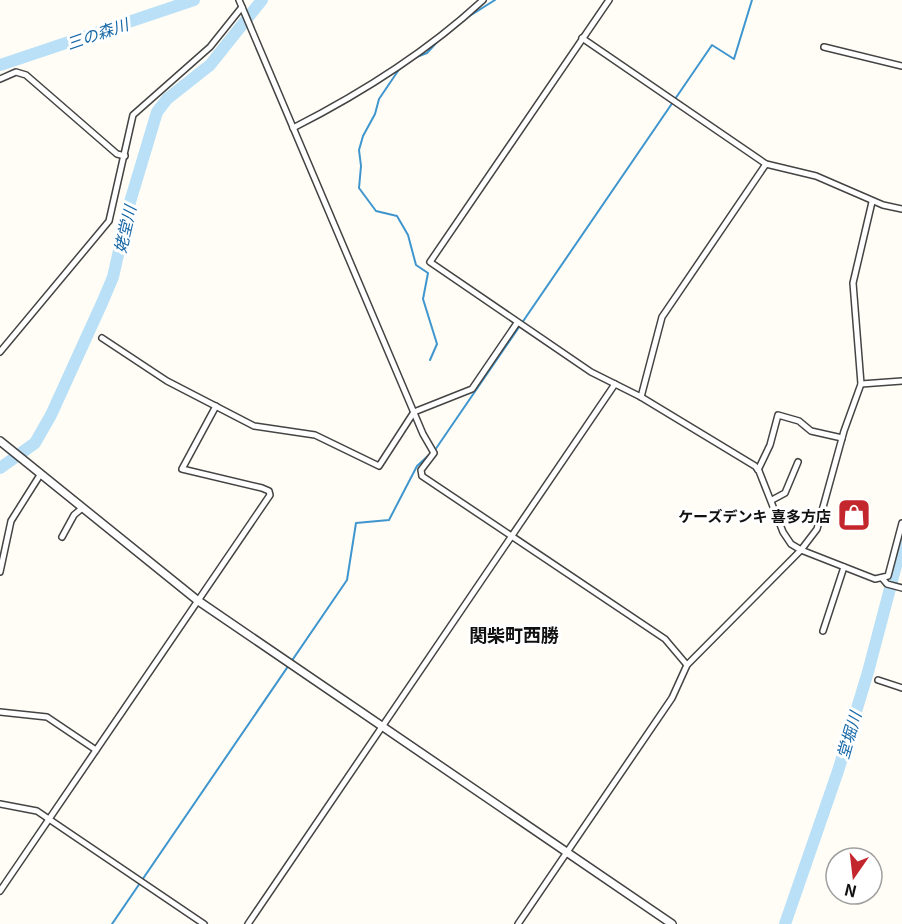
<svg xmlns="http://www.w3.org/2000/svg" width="902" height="924" viewBox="0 0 902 924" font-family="Georgia,'Noto Sans JP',serif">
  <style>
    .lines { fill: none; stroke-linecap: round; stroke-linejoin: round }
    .stream { stroke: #3f96cf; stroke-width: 2 }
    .river { stroke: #b9e0f7; stroke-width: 12 }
    .minor-casing { stroke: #444; stroke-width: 8 }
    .tertiary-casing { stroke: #444; stroke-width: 10 }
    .minor { stroke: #fff; stroke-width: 5 }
    .tertiary { stroke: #fff; stroke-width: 7 }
    .labels { text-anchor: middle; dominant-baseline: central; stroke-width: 6; stroke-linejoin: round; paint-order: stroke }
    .poi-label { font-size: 15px; font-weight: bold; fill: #111; stroke: #fff; text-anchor: end }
    .water-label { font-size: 16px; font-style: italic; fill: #1768a6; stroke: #fff }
    .quarter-label { font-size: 18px; font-weight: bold; fill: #111; stroke: #fff }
  </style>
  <rect width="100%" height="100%" fill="#fffdf5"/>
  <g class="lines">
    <!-- stream -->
    <g class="stream">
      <polyline points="468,17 495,0"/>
      <polyline points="414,58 427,53 438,41"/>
      <polyline points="400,68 379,99 375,114 363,136 359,150 361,166 359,188 376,211 397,216 408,235 416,265 428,273 423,299 437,344 430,360"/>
      <polyline points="435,450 712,45 734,59 752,0"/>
      <polyline points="112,924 347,580 356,523 389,520 417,466 430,454"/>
    </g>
    <!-- river -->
    <g class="river">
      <polyline points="0,65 194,0"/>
      <polyline points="0,468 35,443 51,415 102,303 113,277 130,202 157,112 167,99 210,65 262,0"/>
      <polyline points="785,924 838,771 868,672 902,543"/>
    </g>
    <!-- minor casing -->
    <g class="minor-casing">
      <g id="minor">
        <polyline points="239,0 423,434 434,453 421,470 422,476 665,639 687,665"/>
        <polyline points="609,0 430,262 591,372 641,397 755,466 759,471 783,532 791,544 801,550 875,579 888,576 902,523"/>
        <polyline points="582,38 766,164 816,176 883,205 902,209"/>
        <polyline points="824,47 902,66"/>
        <polyline points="0,79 16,72 26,75 117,154 125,156"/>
        <path d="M293,128c67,-34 135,-77 190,-128"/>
        <polyline points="102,338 167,381 254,426 315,435 379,466 414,412 472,389 517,323"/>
        <polyline points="0,352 109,221 133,115 210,47 242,7"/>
        <polyline points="861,384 902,381"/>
        <polyline points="641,397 662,317 766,164"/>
        <polyline points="758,470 770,445 778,415 799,421 811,431 842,438"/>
        <polyline points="772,500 785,493 798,462"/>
        <polyline points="62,537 74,515 81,509"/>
        <polyline points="0,572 11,521 40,475"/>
        <polyline points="882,578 887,584 902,588"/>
        <polyline points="823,631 844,567"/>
        <polyline points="878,680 902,688"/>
        <polyline points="0,712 47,717 96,750"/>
        <polyline points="0,804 37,811 204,924"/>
        <polyline points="0,891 270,495 269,491 262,488 182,469 216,406"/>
        <polyline points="248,924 615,384"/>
        <polyline points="518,924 672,698 687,665 801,550 817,529 844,431 861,384 853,283 872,202"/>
      </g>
    </g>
    <!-- tertiary casing -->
    <g class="tertiary-casing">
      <polyline id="tertiary" points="0,441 197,600 672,924"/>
    </g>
    <!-- minor -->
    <use href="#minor" class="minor"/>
    <!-- tertiary -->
    <use href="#tertiary" class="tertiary"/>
  </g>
  <!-- icons -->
  <defs>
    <g id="shop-square" transform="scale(1.725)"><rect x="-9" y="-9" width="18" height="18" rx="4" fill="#c4262e" stroke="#fff"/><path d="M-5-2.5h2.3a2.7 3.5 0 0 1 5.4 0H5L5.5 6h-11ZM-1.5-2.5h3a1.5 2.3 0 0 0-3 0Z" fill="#fff"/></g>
  </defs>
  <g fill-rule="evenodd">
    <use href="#shop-square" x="854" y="515"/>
  </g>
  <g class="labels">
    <!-- poi labels -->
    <g class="poi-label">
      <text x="831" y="515">ケーズデンキ 喜多方店</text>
    </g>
    <!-- water labels -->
    <g class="water-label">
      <text transform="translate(97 33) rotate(-19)">三の森川</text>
      <text transform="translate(124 229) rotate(-77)">姥堂川</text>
      <text transform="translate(848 735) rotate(-74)">堂堀川</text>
    </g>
    <!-- quarter labels -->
    <g class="quarter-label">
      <text x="514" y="634">関柴町西勝</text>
    </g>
  </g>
  <!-- north arrow -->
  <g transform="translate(854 876) rotate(194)"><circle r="28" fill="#ffffff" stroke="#a0a0a0" stroke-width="1.5"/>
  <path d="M0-4.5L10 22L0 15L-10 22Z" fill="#c4262e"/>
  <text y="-9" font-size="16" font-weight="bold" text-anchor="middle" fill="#111111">N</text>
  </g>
</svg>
